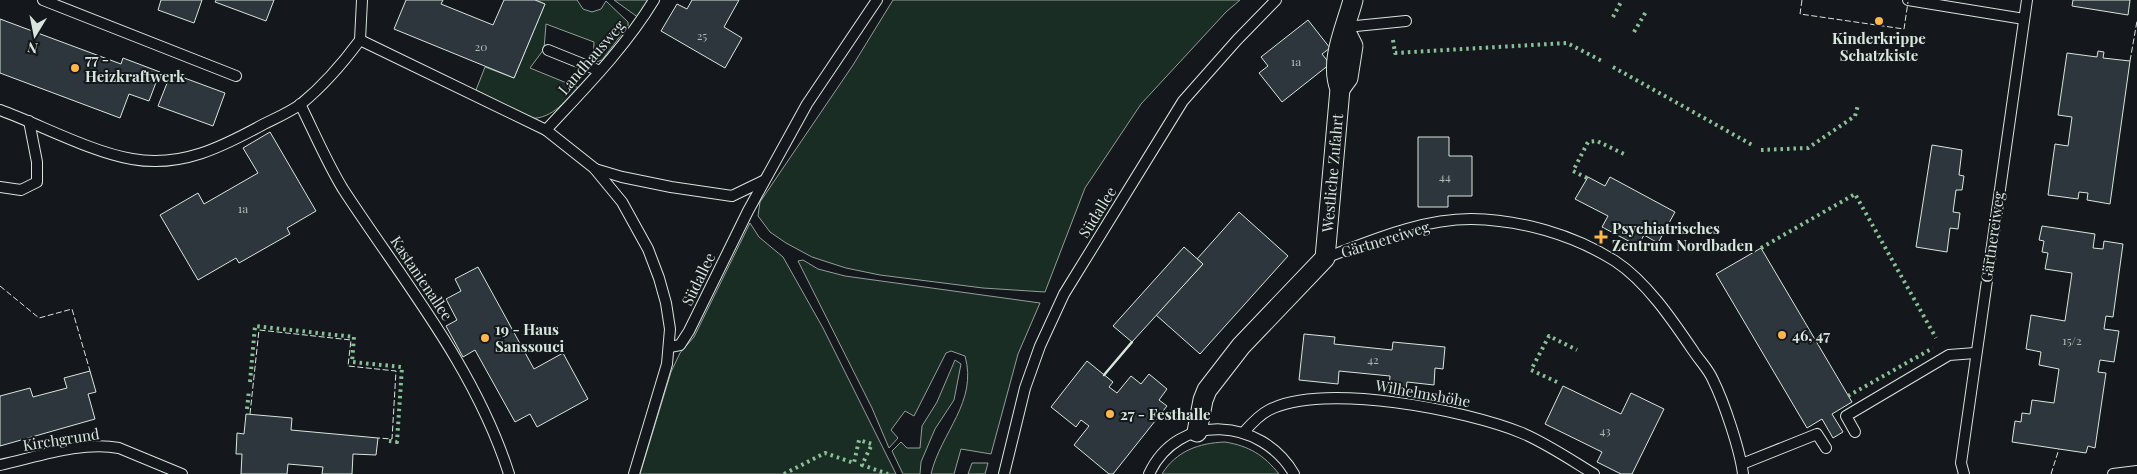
<svg xmlns="http://www.w3.org/2000/svg" width="2137" height="474" viewBox="0 0 2137 474" font-family="'Playfair Display',serif">
  <style>
    .green { fill: #1a2d24; stroke: #939e99 }
    .building { fill: #2c363c; stroke: #d8e6dc }
    .lines { fill: none; stroke-linecap: round; stroke-linejoin: round }
    .service-casing { stroke: #d8e6dc; stroke-width: 12 }
    .minor-casing { stroke: #d8e6dc; stroke-width: 21 }
    .service { stroke: #14181c; stroke-width: 10 }
    .minor { stroke: #14181c; stroke-width: 19 }
    .hedge { stroke: #8ac095; stroke-width: 4; stroke-dasharray: 2.5 4; stroke-linecap: butt }
    .fence { stroke: #d8e6dc; stroke-width: 1; stroke-dasharray: 6 2.5; stroke-linecap: butt }
    .wall { stroke: #d8e6dc; stroke-width: 2.5 }
    .poi-dot { fill: #ffb74d; stroke: #14181c; stroke-width: 2 }
    .labels { text-anchor: middle; dominant-baseline: central; stroke-width: 4; stroke-linejoin: round; paint-order: stroke }
    .number-label { font-size: 12px; fill: #adbab4 }
    .poi-label { font-size: 15px; font-weight: bold; fill: #d8e6dc; stroke: #14181c; text-anchor: start }
    .street-label { font-size: 15px; fill: #d8e6dc; stroke: #14181c }
  </style>
  <rect width="100%" height="100%" fill="#14181c"/>
  <!-- green -->
  <g class="green">
    <path d="M535,0h42l6,9 9,3 9,-3 5,-8 22,21v4l-26,34 -9,3 1,-21 -48,-18 -2,25 -14,19 49,20c-16,15 -29,33 -52,30l-51,-28 9,-23 29,11 31,-74z"/>
    <polygon points="614,0 648,0 639,18"/>
    <polygon points="893,0 1240,0 1226,12 1141,104 1085,188 1045,292 983,288 880,275 846,268 812,257 786,243 770,232 758,216 760,202 853,65"/>
    <polygon points="750,223 759,237 783,257 823,328 896,474 640,474 671,372 680,353 694,337"/>
    <path d="M803,260l15,9 27,7 195,27 -22,51 -27,100 -30,-5 -7,25h-23c10,-42 47,-72 34,-118l-14,-5 -5,2 -32,63 -9,-5 -14,19 7,8 -9,10 -17,-40 -74,-147z"/>
    <polygon points="955,360 961,364 954,400 935,429 921,462 920,474 903,474 892,451 901,442 907,448 920,448 922,426 937,402"/>
    <path d="M1225,442c24,4 39,13 54,32h-117c14,-23 37,-31 63,-32z"/>
    <polygon points="972,463 988,463 985,474 968,474"/>
  </g>
  <!-- building -->
  <g class="building">
    <polygon points="161,0 202,0 194,23 158,10"/>
    <polygon points="216,0 274,0 266,21 215,2"/>
    <polygon points="406,0 443,0 441,4 493,25 504,0 535,0 545,4 514,78 394,29"/>
    <polygon points="692,0 739,0 724,27 742,38 725,68 661,31 677,4 687,9"/>
    <polygon points="2073,0 2130,0 2128,15 2072,6"/>
    <polygon points="0,19 121,64 123,58 160,72 149,101 129,94 120,118 0,73"/>
    <polygon points="1308,20 1330,48 1322,54 1330,64 1282,102 1259,73 1268,66 1261,57"/>
    <polygon points="2098,51 2104,52 2103,58 2130,61 2110,204 2087,200 2088,193 2079,192 2078,199 2048,195 2055,144 2068,146 2072,117 2058,115 2067,53 2097,57"/>
    <polygon points="171,73 225,93 213,126 158,106"/>
    <polygon points="270,132 316,211 287,228 290,234 239,263 236,258 198,280 160,215 198,193 204,204 258,173 243,148"/>
    <polygon points="1418,137 1449,137 1449,156 1472,156 1472,196 1448,196 1448,207 1418,207"/>
    <polygon points="1932,145 1962,150 1959,175 1964,176 1962,190 1956,190 1953,212 1960,213 1958,229 1950,228 1947,252 1916,247"/>
    <polygon points="1588,177 1605,186 1610,177 1675,212 1658,243 1644,235 1638,246 1602,227 1608,216 1575,199"/>
    <polygon points="1239,212 1288,256 1200,354 1156,315 1203,264 1197,259"/>
    <polygon points="2042,226 2095,234 2093,248 2103,249 2104,241 2123,244 2113,317 2106,316 2104,329 2119,331 2114,362 2100,360 2098,372 2106,373 2095,448 2088,446 2086,453 2012,442 2015,421 2021,422 2022,413 2030,414 2032,400 2054,403 2059,369 2039,365 2041,352 2026,349 2031,315 2065,321 2072,273 2045,269 2048,253 2042,252 2044,241 2039,240"/>
    <polygon points="1184,247 1203,264 1132,342 1113,326"/>
    <polygon points="1761,248 1852,402 1832,414 1843,432 1833,438 1822,419 1807,428 1716,274"/>
    <polygon points="478,267 534,369 563,353 588,399 537,427 530,414 515,422 475,350 463,357 446,326 457,320 446,299 461,291 455,279"/>
    <polygon points="1304,334 1335,337 1334,344 1392,350 1393,342 1445,347 1443,369 1435,368 1434,385 1407,382 1406,390 1389,388 1390,376 1339,371 1338,384 1299,380"/>
    <polygon points="1087,361 1113,382 1109,387 1117,393 1131,376 1141,384 1149,374 1167,389 1159,400 1167,406 1113,474 1109,474 1074,445 1089,426 1081,420 1076,427 1051,407"/>
    <polygon points="90,371 96,392 88,394 95,419 0,446 0,396 30,388 33,397 67,388 64,378"/>
    <polygon points="1563,386 1621,414 1631,393 1664,409 1632,474 1621,474 1597,462 1602,452 1545,424"/>
    <polygon points="246,414 292,418 291,430 378,438 376,455 353,454 352,474 322,474 323,467 288,464 287,474 241,474 242,454 236,454 237,433 244,434"/>
  </g>
  <g class="lines">
    <!-- service casing -->
    <g class="service-casing">
      <g id="service">
        <polyline points="43,0 236,76"/>
        <polyline points="1908,0 2024,19"/>
        <polyline points="1346,27 1406,21"/>
        <polyline points="360,40 546,130 594,168 622,202 648,249 659,278 666,303 670,329 667,364 634,474"/>
        <polyline points="360,40 362,0"/>
        <polyline points="548,50 600,71"/>
        <path d="M300,104c14,28 27,59 43,85 60,92 132,178 166,285"/>
        <path d="M0,110c41,15 91,42 132,49 49,9 90,-12 132,-35 12,-6 26,-12 37,-20 22,-18 42,-41 59,-64"/>
        <path d="M546,130c38,-41 79,-82 108,-130"/>
        <polyline points="595,169 622,177 671,187 732,196 763,181"/>
        <polyline points="0,187 21,190 37,182 37,162 29,121"/>
        <path d="M1325,258c46,-17 95,-39 146,-39 50,1 101,15 144,42 32,21 58,60 79,91 6,9 15,18 19,28 11,22 27,70 30,94"/>
        <polyline points="670,347 680,345 689,331 748,211 807,104 877,0"/>
        <path d="M1244,432c7,-8 15,-17 25,-22 55,-28 197,0 253,23 24,10 49,27 72,41"/>
        <polyline points="1855,432 1846,416 1949,355 1975,353"/>
        <polyline points="1742,464 1817,434 1826,448"/>
        <path d="M0,465c37,-8 81,-24 119,-17l63,26"/>
        <polyline points="1004,474 1025,388 1040,346 1064,294 1183,101 1237,40 1276,0"/>
        <path d="M1149,474c29,-63 113,-56 145,0"/>
        <polyline points="1964,474 1961,463 2027,0"/>
        <polyline points="2113,474 2137,471"/>
      </g>
    </g>
    <!-- minor casing -->
    <g class="minor-casing">
      <g id="minor">
        <polyline points="1340,89 1348,78 1353,46 1345,30"/>
        <path d="M1197,432l6,-32 4,-10 34,-44 84,-88 15,-169c-11,-28 6,-62 13,-89"/>
      </g>
    </g>
    <!-- service -->
    <use href="#service" class="service"/>
    <!-- minor -->
    <use href="#minor" class="minor"/>
    <!-- hedge -->
    <g class="hedge">
      <polyline points="1613,17 1622,0"/>
      <polyline points="1634,32 1647,10"/>
      <polyline points="1393,40 1395,53 1567,43 1602,61"/>
      <polyline points="1613,67 1754,146"/>
      <polyline points="1761,150 1808,148 1855,116 1858,105"/>
      <polyline points="1587,178 1573,171 1588,142 1597,141 1624,154"/>
      <polyline points="1761,248 1855,194 1936,338"/>
      <polyline points="250,382 255,326 354,337 352,362 402,367 397,442 389,441"/>
      <polyline points="1557,382 1531,370 1549,336 1577,350"/>
      <polyline points="1848,396 1933,348"/>
      <polyline points="247,409 249,390"/>
      <polyline points="784,474 825,453 854,463 859,440 872,444 862,465 888,474"/>
    </g>
    <!-- fence -->
    <g class="fence">
      <polyline points="1802,0 1800,14 1904,29 1908,2"/>
      <polyline points="2130,61 2137,21"/>
      <polyline points="0,286 39,318 72,309 90,371"/>
      <polyline points="250,414 259,330 351,340 348,366 396,371 392,439 378,438"/>
      <polyline points="2051,474 2059,449"/>
    </g>
    <!-- wall -->
    <polyline class="wall" points="1104,375 1132,342"/>
  </g>
  <!-- markers -->
  <g class="poi-dot">
    <circle cx="1879" cy="21" r="5"/>
    <circle cx="75" cy="68" r="5"/>
    <path d="M1598.5 229.5h5v5h5v5h-5v5h-5v-5h-5v-5h5z"/>
    <circle cx="1782" cy="335" r="5"/>
    <circle cx="485" cy="338" r="5"/>
    <circle cx="1110" cy="414" r="5"/>
  </g>
  <g class="labels">
    <!-- number labels -->
    <g class="number-label">
      <text x="702" y="35">25</text>
      <text x="481" y="46">20</text>
      <text x="1296" y="61">1a</text>
      <text x="1445" y="176">44</text>
      <text x="243" y="208">1a</text>
      <text x="2072" y="340">15/2</text>
      <text x="1373" y="359">42</text>
      <text x="1605" y="430">43</text>
    </g>
    <!-- poi labels -->
    <g class="poi-label">
      <text x="1879" y="38" text-anchor="middle">Kinderkrippe<tspan x="1879" dy="17">Schatzkiste</tspan></text>
      <text x="85" y="59">77 -<tspan x="85" dy="17">Heizkraftwerk</tspan></text>
      <text x="1612" y="228">Psychiatrisches<tspan x="1612" dy="17">Zentrum Nordbaden</tspan></text>
      <text x="495" y="329">19 - Haus<tspan x="495" dy="17">Sanssouci</tspan></text>
      <text x="1792" y="335">46, 47</text>
      <text x="1120" y="414">27 - Festhalle</text>
    </g>
    <!-- street labels -->
    <g class="street-label">
      <text transform="translate(591 57) rotate(-49)">Landhausweg</text>
      <text transform="translate(1332 173) rotate(-85)">Westliche Zufahrt</text>
      <text transform="translate(1097 212) rotate(-58)">Südallee</text>
      <text transform="translate(1992 237) rotate(-82)">Gärtnereiweg</text>
      <text transform="translate(1385 239) rotate(-17)">Gärtnereiweg</text>
      <text transform="translate(422 278) rotate(56)">Kastanienallee</text>
      <text transform="translate(698 279) rotate(-64)">Südallee</text>
      <text transform="translate(1423 393) rotate(10)">Wilhelmshöhe</text>
      <text transform="translate(61 439) rotate(-9)">Kirchgrund</text>
    </g>
  </g>
  <!-- north arrow -->
  <g transform="translate(35 35) rotate(190)" stroke="#14181c" stroke-width="4" paint-order="stroke">
  <path d="M0-4L9 19L0 12L-9 19Z" fill="#d8e6dc"/>
  <text y="-8" font-size="14" font-weight="bold" text-anchor="middle" fill="#d8e6dc">N</text>
  </g>
</svg>
